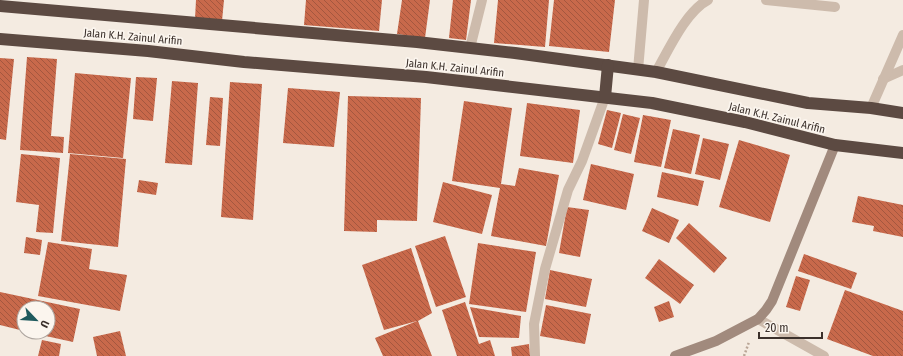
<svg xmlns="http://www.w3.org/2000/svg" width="903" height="356" viewBox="0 0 903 356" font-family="'Fira Sans Condensed',sans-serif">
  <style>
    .building { fill: url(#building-back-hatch) }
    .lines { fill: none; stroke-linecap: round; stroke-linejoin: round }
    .path { stroke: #b9a596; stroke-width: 2.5; stroke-dasharray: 2 2; stroke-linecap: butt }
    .lane { stroke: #cdbbac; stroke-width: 10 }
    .street { stroke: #cdbbac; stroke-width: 10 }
    .secondary { stroke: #a18a7d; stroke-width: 10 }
    .highway { stroke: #5c4a42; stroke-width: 12 }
    .labels { text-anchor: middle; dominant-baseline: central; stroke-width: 3.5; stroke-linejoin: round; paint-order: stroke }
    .street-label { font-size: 11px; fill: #3b302b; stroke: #fbf5ee }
  </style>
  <defs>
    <pattern id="building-back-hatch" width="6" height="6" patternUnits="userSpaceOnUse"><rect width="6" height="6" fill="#c8694b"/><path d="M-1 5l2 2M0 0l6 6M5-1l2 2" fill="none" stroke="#a4573f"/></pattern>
  </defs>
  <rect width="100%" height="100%" fill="#f4ebe1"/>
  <!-- building -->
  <g class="building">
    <polygon points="196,0 224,0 222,21 195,19"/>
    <polygon points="306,0 382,0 379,31 304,25"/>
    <polygon points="402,0 430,0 425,38 397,34"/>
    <polygon points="453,0 471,0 466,40 449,38"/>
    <polygon points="498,0 549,0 545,47 494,43"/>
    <polygon points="554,0 615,0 609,52 549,46"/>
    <polygon points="27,57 57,59 51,136 64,137 63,153 20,150"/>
    <polygon points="0,58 14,59 6,140 0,139"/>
    <polygon points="75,73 131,78 123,158 68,153"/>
    <polygon points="136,77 157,78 153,121 133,119"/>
    <polygon points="172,81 198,83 192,165 165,163"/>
    <polygon points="230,82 262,84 253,220 221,217"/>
    <polygon points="288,88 340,92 334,147 283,143"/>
    <polygon points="348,96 421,98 417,221 377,220 377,232 344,231"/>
    <polygon points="210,97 223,98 220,146 206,145"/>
    <polygon points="464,101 512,108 501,184 515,186 519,168 559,175 546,246 491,236 500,188 452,181"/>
    <polygon points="527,103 580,110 573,163 520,156"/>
    <polygon points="607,110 621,113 612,148 598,144"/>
    <polygon points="623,114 640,118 631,154 614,150"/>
    <polygon points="643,115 671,120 661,167 634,162"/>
    <polygon points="673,129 700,135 691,174 664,168"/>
    <polygon points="703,138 729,144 720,180 695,174"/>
    <polygon points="739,140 790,155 770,222 719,207"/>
    <polygon points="21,154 60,158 53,233 36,232 39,205 16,202"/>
    <polygon points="70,154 126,159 118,247 61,241"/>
    <polygon points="591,164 634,174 626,210 583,200"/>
    <polygon points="662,172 704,181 698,206 657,197"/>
    <polygon points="139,180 158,183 156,195 137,192"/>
    <polygon points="443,182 492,195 482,234 433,222"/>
    <polygon points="858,196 903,205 903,237 873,231 874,226 852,222"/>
    <polygon points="567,207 589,210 580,257 559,253"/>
    <polygon points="652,208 679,220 669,243 642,231"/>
    <polygon points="689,223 727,258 714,273 676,238"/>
    <polygon points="445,236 466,297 436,307 415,246"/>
    <polygon points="26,237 42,240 40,255 24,253"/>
    <polygon points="48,242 92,249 89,269 127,275 120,311 38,296"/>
    <polygon points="478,243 536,252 526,312 469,304"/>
    <polygon points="411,248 432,313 418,321 432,356 383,356 375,338 417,321 384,330 362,265"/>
    <polygon points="804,254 857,273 851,289 798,271"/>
    <polygon points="659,259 694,285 680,304 645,278"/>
    <polygon points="550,270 592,279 586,307 545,299"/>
    <polygon points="796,276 810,280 800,311 786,307"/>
    <polygon points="845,290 903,311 903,356 873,356 827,339"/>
    <polygon points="0,292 80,309 73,342 32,333 48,332 48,308 24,308 24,331 0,325"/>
    <polygon points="669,301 674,317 659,322 654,307"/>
    <polygon points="465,302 479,344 490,340 495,356 457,356 442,310"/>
    <polygon points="546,305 591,314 585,344 540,336"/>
    <polygon points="470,307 521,316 519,338 479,337"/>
    <polygon points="120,331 126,356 97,356 93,337"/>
    <polygon points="42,340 61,344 59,356 38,356"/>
    <polygon points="529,344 530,356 512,356 511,347"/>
  </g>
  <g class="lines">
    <!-- path -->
    <polyline class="path" points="744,356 749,342"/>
    <!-- lane -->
    <g class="lane">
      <polyline points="766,0 835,7"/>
      <path d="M656,72c12,-21 30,-61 52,-72"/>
    </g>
    <!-- street -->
    <g class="street">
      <polyline points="470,48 482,0"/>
      <polyline points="638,70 644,0"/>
      <polyline points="883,79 903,70"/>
      <polyline points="871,108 903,35"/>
      <polyline points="758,319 824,356"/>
      <polyline points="535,356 534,324 545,269 568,190 582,161 605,97"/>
    </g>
    <!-- secondary -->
    <polyline class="secondary" points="675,356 716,341 758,319 766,310 772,301 835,145"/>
    <!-- highway -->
    <g class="highway">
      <polyline points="0,6 417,42 515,53 656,72 808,103 871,108 903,113"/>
      <polyline points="0,39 148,51 244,62 426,77 652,103 745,122 835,145 903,153"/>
      <polyline points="605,97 608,65"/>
    </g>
  </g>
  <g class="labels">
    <!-- street labels -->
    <g class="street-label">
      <text transform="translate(133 37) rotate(5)">Jalan K.H. Zainul Arifin</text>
      <text transform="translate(455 68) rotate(6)">Jalan K.H. Zainul Arifin</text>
      <text transform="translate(777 118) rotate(14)">Jalan K.H. Zainul Arifin</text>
    </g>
  </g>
  <!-- north arrow -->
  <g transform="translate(36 320) rotate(115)"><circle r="19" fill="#fbf5ee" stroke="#aea6a0"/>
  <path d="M0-3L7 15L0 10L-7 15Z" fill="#1f5a5e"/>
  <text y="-6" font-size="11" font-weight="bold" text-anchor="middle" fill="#3b302b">U</text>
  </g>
  <!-- scale -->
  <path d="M759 332v6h63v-6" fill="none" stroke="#3b302b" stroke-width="2"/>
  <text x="765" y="332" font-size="12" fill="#3b302b" stroke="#fbf5ee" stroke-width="3" paint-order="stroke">20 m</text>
</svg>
